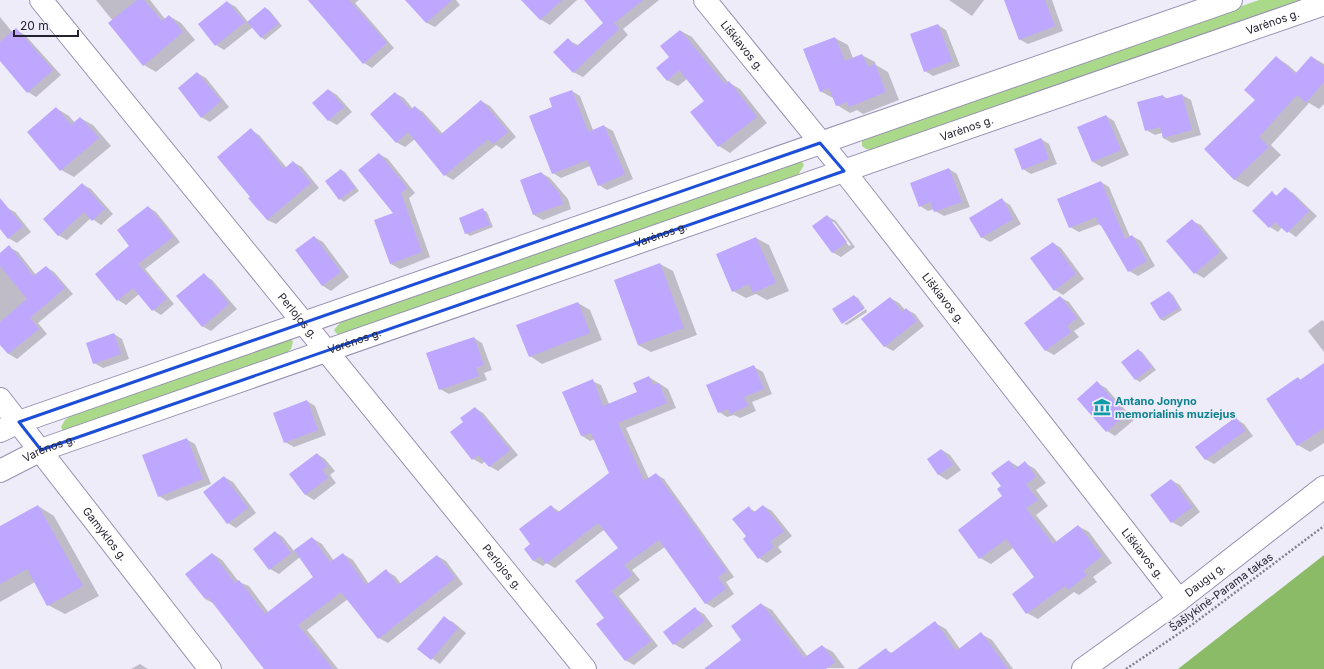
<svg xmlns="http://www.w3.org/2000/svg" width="1324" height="669" viewBox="0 0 1324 669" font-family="Inter,sans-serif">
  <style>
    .green { fill: #aad989 }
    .forest { fill: #8bbb67 }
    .shadow { fill: #0003; fill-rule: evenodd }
    .building { fill: #bea7ff }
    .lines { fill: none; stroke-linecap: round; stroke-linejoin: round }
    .minor-casing { stroke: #9790b1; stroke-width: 24 }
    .path { stroke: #83808e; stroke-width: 2.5; stroke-dasharray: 2 2; stroke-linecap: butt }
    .minor { stroke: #fff; stroke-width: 22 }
    .marked { fill: none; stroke: #1d4ed8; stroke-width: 3; stroke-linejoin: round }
    .labels { text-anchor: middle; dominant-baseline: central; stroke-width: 3.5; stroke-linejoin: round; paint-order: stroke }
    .street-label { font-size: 11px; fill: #25222f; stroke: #efecfa }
    .culture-label { font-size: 11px; font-weight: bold; fill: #0d838f; stroke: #efecfa; text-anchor: start }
  </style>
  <rect width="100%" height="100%" fill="#efecfa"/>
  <!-- green -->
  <g class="green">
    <polygon points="1259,0 1302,0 872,150 866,149 862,146 862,141 864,138"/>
    <polygon points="798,161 802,162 804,165 797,177 341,335 336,333 334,330 344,318"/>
    <polygon points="287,338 292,340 293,342 291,349 281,357 68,432 63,431 61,427 65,420 75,412"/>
  </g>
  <!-- forest -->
  <polygon class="forest" points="1324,555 1324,669 1178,669"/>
  <!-- shadow -->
  <g class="shadow">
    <polygon points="96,0 150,0 165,19 169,16 181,23 195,40 156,72 144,65 113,21"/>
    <polygon points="308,0 359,0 355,3 394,48 372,68 364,63"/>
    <polygon points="407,0 456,0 460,5 435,27 427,23"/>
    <polygon points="533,0 577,0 550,25 540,19"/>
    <polygon points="586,0 659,0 623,29 628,35 583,77 573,72 568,40 578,45 604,23"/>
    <polygon points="949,0 984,0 972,16"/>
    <polygon points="1005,0 1052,0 1063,31 1028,44 1019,39"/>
    <polygon points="227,2 236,7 248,22 266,8 270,11 282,26 265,40 261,37 253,27 224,50 216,45"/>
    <polygon points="0,17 13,33 16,30 25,35 61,75 36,97 28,92 0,60"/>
    <polygon points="938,25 946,30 960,66 933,76 925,71"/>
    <polygon points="681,31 692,37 728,82 740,89 767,123 730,153 719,146 705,101 687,79 678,86 667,80 670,57"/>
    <polygon points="835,38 848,45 853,58 862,55 875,62 876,65 888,72 899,100 863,114 857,110 850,113 837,105 833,98 820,91"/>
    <polygon points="1276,57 1288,65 1297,73 1312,57 1324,64 1324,104 1319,109 1309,103 1271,145 1281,155 1248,187 1235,180 1205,149 1256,100"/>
    <polygon points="197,73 206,78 229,107 210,122 201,117"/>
    <polygon points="329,90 337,95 352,112 337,125 328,120"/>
    <polygon points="572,91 580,96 593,130 604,126 613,131 633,179 607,190 599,185 590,166 561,178 553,173 554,108"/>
    <polygon points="395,93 404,98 413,109 415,107 423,112 443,134 481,101 490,106 516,137 502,149 496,145 453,180 445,175 415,139 405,147 396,142"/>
    <polygon points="1182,95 1191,100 1201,135 1172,143 1163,138 1162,133 1155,135 1146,130 1163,96 1168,99"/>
    <polygon points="56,108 69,116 75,123 80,118 93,125 111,146 74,177 61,170"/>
    <polygon points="1106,116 1114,121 1129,155 1102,167 1093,162"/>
    <polygon points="251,130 259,135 287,168 293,162 302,167 319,188 276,224 267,220"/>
    <polygon points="1041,139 1049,144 1057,164 1031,174 1023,169"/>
    <polygon points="379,154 388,159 415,193 409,198 430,257 400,269 391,264 375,221 395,213"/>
    <polygon points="949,169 957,174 970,207 944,216 935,211 934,209 928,211 920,206"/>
    <polygon points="341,170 345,172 359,191 344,202 340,199"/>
    <polygon points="541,173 550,178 568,199 571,209 543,220 534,215"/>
    <polygon points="1101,182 1109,187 1130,237 1132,236 1141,241 1155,266 1138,276 1129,271 1100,224 1079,232 1070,227"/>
    <polygon points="82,184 91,189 113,214 101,225 91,218 67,240 58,235"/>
    <polygon points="1285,188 1293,193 1317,216 1296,237 1282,227 1278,232 1270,227 1272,193 1277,196"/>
    <polygon points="1002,200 1010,205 1021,224 990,242 981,237"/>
    <polygon points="148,207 156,212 180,242 145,269 174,304 161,315 153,310 139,294 126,305 118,300 131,246"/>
    <polygon points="7,208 15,212 31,232 17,243 8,238 0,228 0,213"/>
    <polygon points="483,210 487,212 493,227 470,236 466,233"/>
    <path d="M827,216l9,5 19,26 -14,10 -9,-5zM831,222h3l17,23 -2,1z"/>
    <polygon points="1192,221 1201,225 1228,258 1204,278 1195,273 1168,241"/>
    <polygon points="314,237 323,242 349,277 331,291 323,286 296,251"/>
    <polygon points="756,238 769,245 789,291 767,300 756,294 746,298 733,291"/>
    <polygon points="1053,243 1061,248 1084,279 1063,295 1055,290"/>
    <polygon points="9,247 18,252 36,275 46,267 54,272 73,294 38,323 47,334 17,359 9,354 0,343 0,254"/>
    <polygon points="660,264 673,271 697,335 651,352 638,345 615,281"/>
    <polygon points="204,275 212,280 237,309 211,331 202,326"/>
    <polygon points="1169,292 1173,295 1182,310 1164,321 1160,319"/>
    <polygon points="854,296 858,298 865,308 843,322"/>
    <polygon points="1060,297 1069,302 1085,324 1074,331 1079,337 1054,355 1045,350"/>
    <polygon points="890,298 899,303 905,310 906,309 915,314 924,326 893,351 884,346"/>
    <polygon points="578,303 590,310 602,340 542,364 530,356"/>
    <polygon points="866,309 867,312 847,325 844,324"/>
    <polygon points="1322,320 1324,322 1324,352 1308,331"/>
    <polygon points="114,334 122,339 129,359 103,368 94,363"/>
    <polygon points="474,338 482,343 492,370 484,373 487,380 449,394 440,389"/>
    <polygon points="1138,350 1142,352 1156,370 1140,382 1135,379"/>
    <polygon points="1324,364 1324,443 1310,452 1298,445 1298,378 1301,380"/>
    <polygon points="754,367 763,372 772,394 752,402 756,411 740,418 734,415 727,417 719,412"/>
    <polygon points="649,377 668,389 676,408 626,428 649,479 656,474 664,479 734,577 726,582 734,594 714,608 705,603 665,547 632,570 640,580 619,596 658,646 634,665 625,660 606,618 619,548 605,529 555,568 546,563 543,566 534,561 525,549 531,544 551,506 560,512 610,474 595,439 590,441 582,436 564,392 592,381 601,385 609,404 638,392"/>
    <polygon points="1097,383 1106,388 1134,420 1115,436 1107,431 1078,399"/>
    <polygon points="307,401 315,406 326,435 294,447 285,442"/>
    <polygon points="475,408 483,413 518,455 498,471 489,466 485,461 482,464 473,459 465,422"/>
    <polygon points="1236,419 1244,424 1253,436 1214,464 1205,459"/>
    <polygon points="186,439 195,444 211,484 167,501 159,496"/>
    <polygon points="942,450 950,455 961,470 947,480 939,475 928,460"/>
    <polygon points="317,454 325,459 335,471 330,475 336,483 314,500 306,495 290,474"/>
    <polygon points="1009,461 1019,467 1025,463 1035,469 1046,483 1036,490 1048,506 1036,515 1057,542 1078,526 1089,532 1112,563 1093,577 1097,582 1079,595 1074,592 1038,619 1027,613 1036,577 1013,548 991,564 980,558 959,531 1004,496 1002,486"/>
    <polygon points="224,477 233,482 256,513 236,528 228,523"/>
    <polygon points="1171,480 1180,485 1200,512 1181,527 1172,522"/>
    <polygon points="38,506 54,516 99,596 65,614 48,605 35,582 0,602 0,528"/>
    <polygon points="763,506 772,511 792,536 778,547 782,552 767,563 759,558 747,536 749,508 756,512"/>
    <polygon points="275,532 283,537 294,551 312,538 322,544 334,561 343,554 353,560 369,584 386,571 395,576 401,584 437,556 446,561 463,584 388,643 379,638 348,599 307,630 338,669 263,669 264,668 215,604 205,599 213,554 222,560 239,582 249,586 269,613 314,578 300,557 279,574 270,569"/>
    <polygon points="761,604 772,610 808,657 822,646 833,652 845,668 705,669 743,640"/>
    <polygon points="695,609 704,614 713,626 683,649 674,644 665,632"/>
    <polygon points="444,618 453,622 466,633 440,664 418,649"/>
    <polygon points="935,623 946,629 960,649 981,634 992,640 1013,669 860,669 886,650 892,653"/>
    <polygon points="140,664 148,669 131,669"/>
  </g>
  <!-- building -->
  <g class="building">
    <polygon points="137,0 144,0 162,21 169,15 183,32 143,66 108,23"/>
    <polygon points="308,0 349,0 387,43 363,64"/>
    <polygon points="405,0 452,0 426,23"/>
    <polygon points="521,0 562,0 540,20"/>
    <polygon points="584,0 643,0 614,23 619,29 573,73 553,52 568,38 576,47 603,23"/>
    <polygon points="1004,0 1045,0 1055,26 1019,40"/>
    <polygon points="227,1 245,22 215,46 198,24"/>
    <polygon points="265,7 279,23 261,38 247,22"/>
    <polygon points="938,24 952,61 924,72 910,34"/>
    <polygon points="16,28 53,70 27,93 0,61 0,42"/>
    <polygon points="680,30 725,84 729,81 757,117 718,147 690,112 704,101 679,70 667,81 656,68 669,57 660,46"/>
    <polygon points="835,37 845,61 862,54 868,67 875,64 886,92 849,107 847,102 836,106 829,88 820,92 803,49"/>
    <polygon points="1276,56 1295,74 1311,56 1324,67 1324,82 1306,103 1297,95 1259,137 1269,147 1234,180 1204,149 1255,100 1244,90"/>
    <polygon points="197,72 221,101 201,118 178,88"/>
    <polygon points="328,89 344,107 328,121 312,103"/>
    <polygon points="572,90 588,132 604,125 625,174 598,186 587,160 552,174 529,116 552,107 549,98"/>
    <polygon points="395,92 410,110 415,106 440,135 481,100 508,132 493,144 488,139 444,176 408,132 396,143 370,114"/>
    <polygon points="1182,94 1192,130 1163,138 1160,127 1145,131 1137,102 1163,95 1164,99"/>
    <polygon points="56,107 71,125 80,117 99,138 60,171 27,132"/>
    <polygon points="1106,115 1121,150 1092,162 1077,127"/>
    <polygon points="251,128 284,169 293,161 311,183 267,220 248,198 250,197 217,157"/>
    <polygon points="1041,138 1049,159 1022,170 1014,149"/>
    <polygon points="379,153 407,188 401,193 422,252 390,264 374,220 393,213 358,170"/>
    <polygon points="949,168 962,202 934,212 930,202 919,207 910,183"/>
    <polygon points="341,169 355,188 339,200 325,181"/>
    <polygon points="541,172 559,193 563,204 533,215 520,180"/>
    <polygon points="1101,181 1125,239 1132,235 1147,261 1128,272 1101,225 1100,226 1096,217 1069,228 1057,199"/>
    <polygon points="82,183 105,209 92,221 84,212 58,236 43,219"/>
    <polygon points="1285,187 1309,211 1287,233 1275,222 1269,228 1252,211 1272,191 1276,196"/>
    <polygon points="0,198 23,226 8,239 0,229"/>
    <polygon points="1002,198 1013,219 981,238 969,218"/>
    <polygon points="148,206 173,237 138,264 167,299 152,311 133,288 117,301 95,274 129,246 117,230"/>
    <polygon points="483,208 490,225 465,234 459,218"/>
    <polygon points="827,215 847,242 832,253 812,226"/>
    <polygon points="1192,219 1220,252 1194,274 1166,241"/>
    <polygon points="314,236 341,272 322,286 295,250"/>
    <polygon points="756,237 776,283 753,293 749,284 732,292 716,254"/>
    <polygon points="1053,242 1076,274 1054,291 1030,258"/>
    <polygon points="9,245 33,276 46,266 65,288 30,318 39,329 8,354 0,345 0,322 27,299 0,266 0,253"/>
    <polygon points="660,263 684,328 638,345 614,280"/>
    <polygon points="204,273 229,304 202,327 176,296"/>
    <polygon points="1169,291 1179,308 1160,319 1150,303"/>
    <polygon points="854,295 864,309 842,324 832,309"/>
    <polygon points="1060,296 1077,318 1067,326 1071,332 1045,351 1024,323"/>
    <polygon points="890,297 902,312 906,308 917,321 884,347 861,319"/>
    <polygon points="578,302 590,333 529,357 516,325"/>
    <polygon points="114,333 121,354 93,364 86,343"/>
    <polygon points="474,337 484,365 476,368 479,376 439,390 426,353"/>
    <polygon points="1138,349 1152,367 1135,380 1121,362"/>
    <polygon points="1324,363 1324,428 1297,446 1266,399 1298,377 1300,380"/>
    <polygon points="754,365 764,389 744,397 748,406 730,414 728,409 718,413 706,385"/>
    <polygon points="649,376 653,385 659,383 667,403 618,423 644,481 656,473 727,571 718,577 726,589 705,604 659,540 624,565 632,575 611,591 651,641 625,661 596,624 604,618 575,581 618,548 598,523 546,564 540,556 533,561 524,549 530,544 519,529 551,505 557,513 609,473 591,433 581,436 562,392 593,379 603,406 637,392 633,383"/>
    <polygon points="1097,381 1126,415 1106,432 1077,399"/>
    <polygon points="307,400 318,430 284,443 273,413"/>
    <polygon points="475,407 510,450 489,467 478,455 472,460 450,432 463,422 460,418"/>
    <polygon points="1236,417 1245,431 1205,460 1195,447"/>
    <polygon points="187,438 203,479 158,497 142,455"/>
    <polygon points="941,449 953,465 938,475 927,459"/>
    <polygon points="317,453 327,466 322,470 328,478 305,495 289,474"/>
    <polygon points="1009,460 1015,469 1025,461 1036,477 1026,484 1038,500 1026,508 1053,544 1078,525 1102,556 1083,571 1087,575 1068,590 1065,586 1026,614 1012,594 1034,577 1006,539 979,559 958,530 1002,496 997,489 1001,486 991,473"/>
    <polygon points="224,476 248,508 227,524 203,492"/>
    <polygon points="1171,479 1192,507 1171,523 1150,495"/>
    <polygon points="38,505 83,586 47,606 27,569 0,584 0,526"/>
    <polygon points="763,505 784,531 770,542 774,547 758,559 743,539 746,536 732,519 749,506 753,513"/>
    <polygon points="275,531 291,553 269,570 253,549"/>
    <polygon points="312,537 330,562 343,553 366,585 386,569 398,585 437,555 455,578 378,639 341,592 298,625 333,669 264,669 208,597 205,599 185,574 212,553 235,583 239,580 265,614 313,577 294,550"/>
    <polygon points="761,603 804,658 822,645 835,662 826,669 704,669 741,640 731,626"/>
    <polygon points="695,607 705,621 673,645 663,632"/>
    <polygon points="444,616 458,628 431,660 417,649"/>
    <polygon points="935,621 956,651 981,632 1008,669 857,669 886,648 890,654"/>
  </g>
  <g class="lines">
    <!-- minor casing -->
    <g class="minor-casing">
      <g id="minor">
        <path id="s1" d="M41,0l544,669"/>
        <path id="s2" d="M705,0l139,171 335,429"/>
        <path id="s3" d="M0,399l210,270"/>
        <polyline points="0,431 19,422 1231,0"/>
        <path id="s4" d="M0,471l41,-21 1283,-446"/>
        <path id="s5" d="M1083,669l96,-69 145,-113"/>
      </g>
    </g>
    <!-- path -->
    <polyline class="path" points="1126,669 1193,624 1324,526"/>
    <!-- minor -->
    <use href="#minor" class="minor"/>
  </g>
  <!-- marked area -->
  <path class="marked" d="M820,143l24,28 -803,279 -22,-28z"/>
  <!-- icons -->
  <defs>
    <g id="museum-bare" transform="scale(1.38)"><path d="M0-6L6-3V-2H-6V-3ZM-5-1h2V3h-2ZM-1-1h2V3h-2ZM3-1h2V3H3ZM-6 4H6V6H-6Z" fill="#0f9aa8" stroke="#efecfa" stroke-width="2.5" paint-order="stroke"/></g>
  </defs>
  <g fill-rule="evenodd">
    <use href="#museum-bare" x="1102" y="407"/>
  </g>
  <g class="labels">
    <!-- street labels -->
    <g class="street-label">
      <text stroke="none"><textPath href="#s4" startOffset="1350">Varėnos g.</textPath></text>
      <text stroke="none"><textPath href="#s2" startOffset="59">Liškiavos g.</textPath></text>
      <text stroke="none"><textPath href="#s4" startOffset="1026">Varėnos g.</textPath></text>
      <text stroke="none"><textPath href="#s4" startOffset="702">Varėnos g.</textPath></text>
      <text stroke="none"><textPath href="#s2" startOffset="382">Liškiavos g.</textPath></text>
      <text stroke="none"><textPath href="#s1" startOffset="407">Perlojos g.</textPath></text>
      <text stroke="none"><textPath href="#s4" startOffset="378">Varėnos g.</textPath></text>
      <text stroke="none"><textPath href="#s4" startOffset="54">Varėnos g.</textPath></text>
      <text stroke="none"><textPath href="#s3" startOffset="171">Gamyklos g.</textPath></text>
      <text stroke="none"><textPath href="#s2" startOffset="706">Liškiavos g.</textPath></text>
      <text stroke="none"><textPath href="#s1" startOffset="731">Perlojos g.</textPath></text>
      <text stroke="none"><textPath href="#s5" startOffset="151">Daugų g.</textPath></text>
      <text transform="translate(1221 592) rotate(-36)">Šašlykinė-Parama takas</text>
    </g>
    <!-- culture labels -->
    <g class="culture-label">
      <text x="1115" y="401">Antano Jonyno<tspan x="1115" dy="13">memorialinis muziejus</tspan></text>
    </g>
  </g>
  <!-- scale -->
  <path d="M14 30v6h64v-6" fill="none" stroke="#25222f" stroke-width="2"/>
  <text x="20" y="30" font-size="12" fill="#25222f" stroke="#efecfa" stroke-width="3" paint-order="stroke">20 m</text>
</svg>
